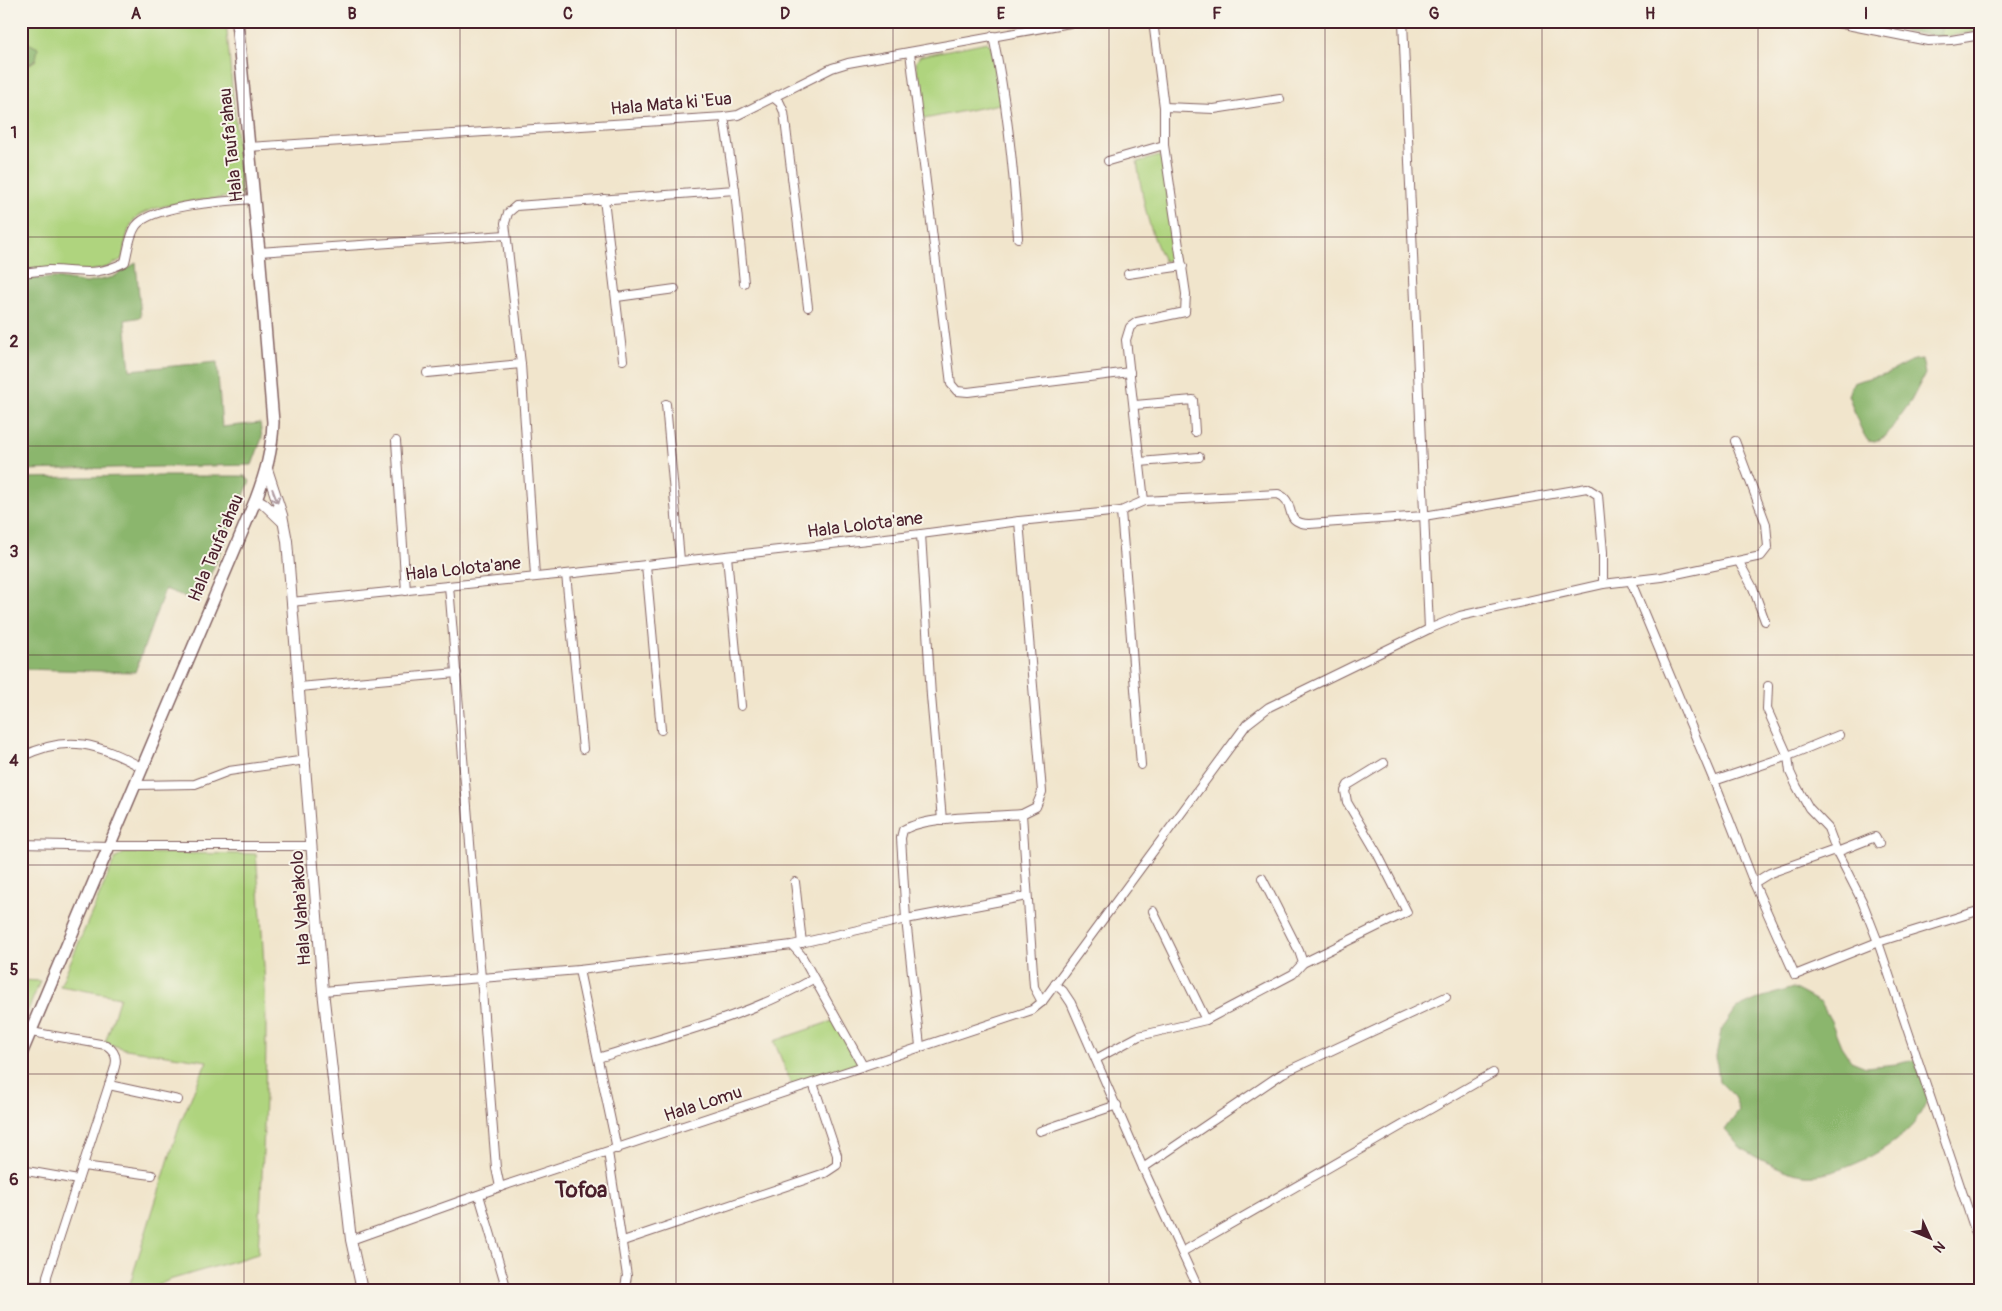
<svg xmlns="http://www.w3.org/2000/svg" width="2002" height="1311" viewBox="0 0 2002 1311" font-family="Pangolin,sans-serif">
  <style>
    .green { fill: #afd47e; stroke: #7c7a54 }
    .forest { fill: #8bb66d; stroke: #6a6a4c }
    .lines { fill: none; stroke-linecap: round; stroke-linejoin: round }
    .street-casing { stroke: #846463; stroke-width: 10 }
    .secondary-casing { stroke: #846463; stroke-width: 12 }
    .primary-casing { stroke: #846463; stroke-width: 14 }
    .street { stroke: #fff; stroke-width: 8 }
    .secondary { stroke: #fff; stroke-width: 10 }
    .primary { stroke: #fff; stroke-width: 11 }
    .oneway { stroke: #ae9aa0 }
    .grid { fill: none; stroke: #4a1f2b; stroke-width: 1; stroke-opacity: 0.55 }
    .labels { text-anchor: middle; dominant-baseline: central; stroke-width: 4; stroke-linejoin: round; paint-order: stroke }
    .street-label { font-size: 18px; fill: #4a1f2b; stroke: #f7f3e8 }
    .district-label { font-size: 22px; font-weight: bold; fill: #4a1f2b; stroke: #f7f3e8 }
    .neatline { fill: none; stroke: #4a1f2b; stroke-width: 2 }
    .grid-label { font-size: 16px; text-anchor: middle; font-weight: bold; fill: #4a1f2b }
  </style>
  <rect width="100%" height="100%" fill="#f7f3e8"/>
  <filter id="ink" filterUnits="userSpaceOnUse"><feTurbulence type="fractalNoise" baseFrequency=".02" numOctaves="2"/><feDisplacementMap in="SourceGraphic" scale="10" xChannelSelector="R" yChannelSelector="G"/><feConvolveMatrix kernelMatrix="1 2 1 2 8 2 1 2 1" color-interpolation-filters="sRGB"/></filter>
  <filter id="wash" filterUnits="userSpaceOnUse"><feTurbulence type="fractalNoise" baseFrequency=".0096" numOctaves="4" result="noise"/><feDisplacementMap in="SourceGraphic" scale="20" xChannelSelector="R" yChannelSelector="G"/><feGaussianBlur stdDeviation="1.12" result="paint"/><feColorMatrix in="noise" values="0 0 0 0 0 0 0 0 0 0 0 0 0 0 0 0 0 1.4 0 .05"/><feComposite in="paint" operator="in"/></filter>
  <g filter="url(#wash)">
    <rect width="100%" height="100%" fill="#f1e5cc"/>
    <!-- green -->
    <g class="green">
      <path d="M21,21h205l16,175c-25,3 -89,6 -106,22 -10,10 -11,29 -14,41l-14,8 -18,4 -69,-1v-200l15,-10 -10,-17h-5z"/>
      <polygon points="1940,21 1981,21 1981,31 1942,37"/>
      <polygon points="987,42 991,46 1000,104 924,119 916,62 920,56"/>
      <path d="M1160,156l3,3 13,101 -12,1c-17,-35 -21,-61 -27,-99z"/>
      <path d="M124,853l132,1c5,57 9,114 10,171 0,77 -4,153 -8,229l-89,26 -20,10h-21l52,-167 27,-62 -81,-12 -21,-6 15,-46 -60,-11 55,-127z"/>
      <polygon points="21,980 40,981 21,1028"/>
      <polygon points="835,1020 859,1063 793,1088 774,1041"/>
    </g>
    <!-- forest -->
    <g class="forest">
      <polygon points="1853,21 1940,21 1942,37 1931,36"/>
      <polygon points="26,42 38,48 36,59 21,70 21,43"/>
      <polygon points="136,263 141,317 125,320 130,370 217,362 222,427 260,423 262,438 252,465 21,470 21,279 56,278 86,283 113,277"/>
      <path d="M1922,359l3,15 -14,27 -25,35 -11,6 -7,-1c-10,-14 -13,-30 -20,-46l5,-12c11,-5 24,-6 35,-10 14,-6 18,-13 34,-14z"/>
      <polygon points="138,476 245,476 250,481 199,602 165,589 135,672 21,669 21,478"/>
      <path d="M1793,988l28,15 10,18 10,25 10,15 15,6 30,-3 19,-4 13,39c-4,7 -8,16 -13,23 -20,26 -79,57 -112,53 -14,-1 -52,-19 -63,-28 -5,-5 -10,-12 -15,-17l14,-19 -5,-15 -15,-15 -3,-25 5,-25 15,-22 24,-11z"/>
    </g>
  </g>
  <g filter="url(#ink)">
    <g class="lines">
      <!-- street casing -->
      <g class="street-casing">
        <g id="street">
          <polyline points="1403,21 1429,629"/>
          <polyline points="1827,21 1928,41 1951,40 1981,35"/>
          <path d="M993,36c14,67 21,134 25,202"/>
          <polyline points="910,52 951,384 957,391 968,392 1130,372"/>
          <polyline points="774,98 780,103 784,112 808,307"/>
          <polyline points="1164,107 1214,109 1280,99"/>
          <polyline points="248,147 724,117 738,115 832,68 848,63 1081,21"/>
          <polyline points="1108,161 1164,145"/>
          <polyline points="735,190 744,283"/>
          <polyline points="604,199 623,360"/>
          <polyline points="259,252 506,235"/>
          <path d="M21,273c9,-1 19,-2 28,-3 31,0 45,8 76,-8 3,-11 4,-26 11,-36 15,-21 92,-25 117,-27"/>
          <polyline points="1128,274 1183,266"/>
          <polyline points="617,297 675,289"/>
          <polyline points="427,373 521,364"/>
          <polyline points="666,404 680,560"/>
          <polyline points="1135,405 1193,400 1195,432"/>
          <polyline points="396,441 406,591"/>
          <polyline points="1140,462 1199,457"/>
          <polyline points="1144,501 1126,340 1130,327 1137,322 1185,312 1186,294 1164,145 1164,107 1153,21"/>
          <polyline points="1121,511 1141,765"/>
          <polyline points="1019,521 1042,792 1036,807 1022,814 1034,987 1042,1002"/>
          <polyline points="921,534 931,696 942,820"/>
          <polyline points="727,556 741,706"/>
          <polyline points="1739,562 1753,588 1765,621"/>
          <polyline points="646,565 661,730"/>
          <polyline points="566,574 583,749"/>
          <polyline points="535,576 521,364 505,223 508,213 516,206 735,190 724,117"/>
          <polyline points="1631,582 1714,781 1754,883"/>
          <path d="M449,586l32,392 98,-8 213,-25 114,-26 -5,-81 2,-8c26,-15 88,-13 119,-16"/>
          <path d="M291,602l275,-28 355,-40 98,-13 102,-10 23,-10 134,-7c20,8 3,29 31,30l115,-8 163,-28 11,7 5,57v32"/>
          <polyline points="1768,686 1767,709 1788,756 1790,772 1797,787 1809,808 1828,828 1837,852 1862,901 1878,942 1981,1248"/>
          <polyline points="299,687 457,673"/>
          <path d="M21,757c48,-24 77,-13 122,11"/>
          <polyline points="1714,781 1788,756 1839,735"/>
          <polyline points="136,785 195,784 229,771 306,760"/>
          <polyline points="21,844 110,846 312,846"/>
          <polyline points="1879,844 1875,837 1837,852 1832,851 1770,873 1754,883 1795,975 1878,942 1981,910"/>
          <polyline points="795,882 802,943"/>
          <polyline points="1153,911 1206,1020"/>
          <polyline points="792,945 801,955 863,1066"/>
          <polyline points="1303,963 1407,912 1377,853 1347,802 1345,791 1348,785 1384,763"/>
          <polyline points="579,970 617,1149"/>
          <polyline points="1055,984 1063,991 1071,1003 1143,1168 1199,1290"/>
          <polyline points="323,991 481,978 496,1168 500,1187"/>
          <path d="M31,1032l75,13c17,11 8,24 3,40l-62,191 -1,14"/>
          <polyline points="920,1046 906,919 1027,896"/>
          <path d="M598,1058c70,-22 151,-42 215,-79"/>
          <polyline points="1096,1059 1139,1036 1206,1020 1293,974 1303,963 1299,951 1262,878"/>
          <polyline points="109,1085 178,1100"/>
          <polyline points="1040,1131 1117,1105"/>
          <polyline points="608,1152 627,1276 625,1287 621,1290"/>
          <polyline points="83,1166 152,1175"/>
          <polyline points="1143,1168 1283,1073 1446,997"/>
          <polyline points="21,1170 78,1180"/>
          <polyline points="479,1195 507,1290"/>
          <polyline points="351,1240 500,1187 1032,1010 1042,1002 1247,724 1269,707 1429,629 1460,616 1603,584 1662,577 1761,556 1768,547 1766,524 1735,441"/>
          <polyline points="623,1241 825,1173 837,1165 837,1155 813,1083"/>
          <polyline points="1182,1252 1493,1073"/>
          <polyline points="21,1286 46,1286"/>
        </g>
      </g>
      <!-- secondary casing -->
      <g class="secondary-casing">
        <g id="secondary">
          <polyline points="267,469 282,515 287,541 323,991 351,1240 362,1290"/>
          <polyline points="256,499 263,503 282,521"/>
        </g>
      </g>
      <!-- primary casing -->
      <g class="primary-casing">
        <path id="primary" d="M21,1054l235,-555c10,-27 16,-48 17,-77l-14,-170 -22,-231"/>
      </g>
      <!-- street -->
      <use href="#street" class="street"/>
      <!-- secondary -->
      <use href="#secondary" class="secondary"/>
      <!-- primary -->
      <use href="#primary" class="primary"/>
    </g>
    <!-- one-way arrows -->
    <defs><path id="oneway-shaft" d="M-6 0H5M1.5-3L5.5 0L1.5 3" fill="none" stroke-width="1.6" stroke-linecap="round" stroke-linejoin="round" transform="scale(1.25)"/></defs>
    <use class="oneway" href="#oneway-shaft" transform="translate(275 496) rotate(69)"/>
  </g>
  <!-- grid -->
  <path class="grid" d="M244,21v1269M460,21v1269M676,21v1269M893,21v1269M1109,21v1269M1325,21v1269M1542,21v1269M1758,21v1269M21,237h1960M21,446h1960M21,655h1960M21,865h1960M21,1074h1960"/>
  <g class="labels">
    <!-- street labels -->
    <g class="street-label">
      <text transform="translate(671 104) rotate(-5)">Hala Mata ki 'Eua</text>
      <text transform="translate(231 145) rotate(-96)">Hala Taufa'ahau</text>
      <text transform="translate(865 525) rotate(-7)">Hala Lolota'ane</text>
      <text transform="translate(216 548) rotate(-67)">Hala Taufa'ahau</text>
      <text transform="translate(463 569) rotate(-6)">Hala Lolota'ane</text>
      <text transform="translate(301 908) rotate(-94)">Hala Vaha'akolo</text>
      <text transform="translate(703 1104) rotate(-18)">Hala Lomu</text>
    </g>
    <!-- district labels -->
    <g class="district-label">
      <text x="581" y="1190">Tofoa</text>
    </g>
  </g>
  <!-- margin -->
  <rect width="2002" height="1311" fill="none" stroke="#f7f3e8" stroke-width="55"/>
  <!-- north arrow -->
  <g transform="translate(1930 1238) rotate(134)" stroke="#f7f3e8" stroke-width="4" paint-order="stroke">
  <path d="M0-4L9 19L0 12L-9 19Z" fill="#4a1f2b"/>
  <text y="-8" font-size="14" font-weight="bold" text-anchor="middle" fill="#4a1f2b">N</text>
  </g>
  <rect x="28" y="28" width="1946" height="1256" class="neatline"/>
  <g class="grid-label">
    <text x="136" y="19">A</text>
    <text x="352" y="19">B</text>
    <text x="568" y="19">C</text>
    <text x="785" y="19">D</text>
    <text x="1001" y="19">E</text>
    <text x="1217" y="19">F</text>
    <text x="1434" y="19">G</text>
    <text x="1650" y="19">H</text>
    <text x="1866" y="19">I</text>
    <text x="14" y="138">1</text>
    <text x="14" y="347">2</text>
    <text x="14" y="557">3</text>
    <text x="14" y="766">4</text>
    <text x="14" y="975">5</text>
    <text x="14" y="1185">6</text>
  </g>
</svg>
